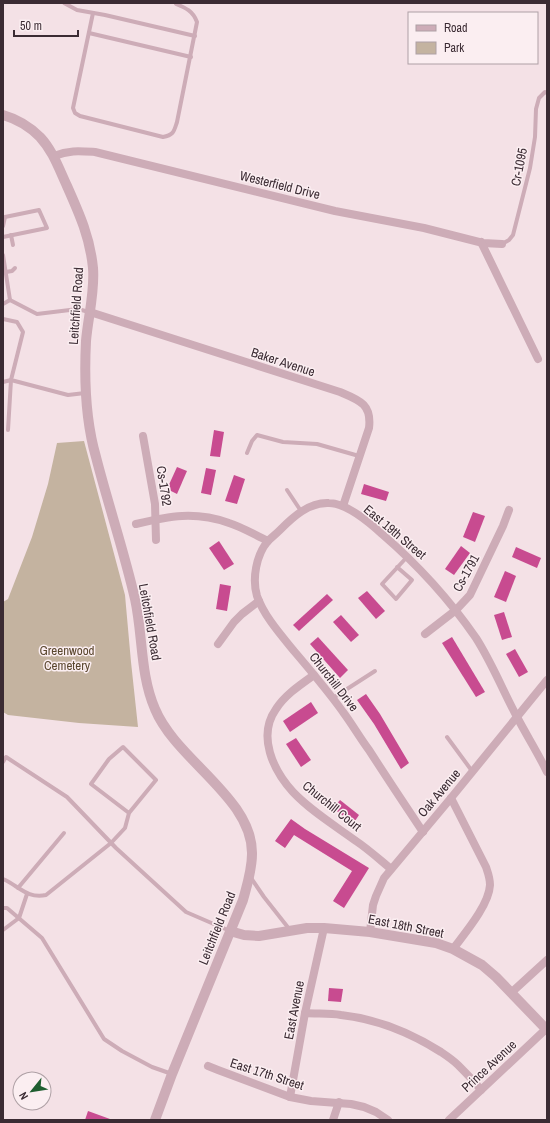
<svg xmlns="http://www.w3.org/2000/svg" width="550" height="1123" viewBox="0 0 550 1123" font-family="'Archivo Narrow',sans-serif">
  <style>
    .green { fill: #c4b3a0 }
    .building { fill: #c84b90 }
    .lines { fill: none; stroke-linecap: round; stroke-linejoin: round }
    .service { stroke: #cdacb7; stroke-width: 4 }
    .minor { stroke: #cdacb7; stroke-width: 8 }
    .tertiary { stroke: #cdacb7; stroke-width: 10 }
    .labels { text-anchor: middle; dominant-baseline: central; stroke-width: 3; stroke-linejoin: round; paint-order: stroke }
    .street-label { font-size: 13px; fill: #3b2b33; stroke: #fbeef1 }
    .park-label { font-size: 13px; fill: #5a472e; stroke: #fbeef1 }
  </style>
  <rect width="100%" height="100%" fill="#f4e1e6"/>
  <!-- green -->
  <polygon class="green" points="84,441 125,595 131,662 138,727 79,723 8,715 3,712 3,602 8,599 32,537 48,484 57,443"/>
  <!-- building -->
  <g class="building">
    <polygon points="214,430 224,432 220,457 210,456"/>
    <polygon points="177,467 187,471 177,494 167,489"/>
    <polygon points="206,468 216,470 211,495 201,493"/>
    <polygon points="234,475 245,479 237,504 225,501"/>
    <polygon points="364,484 389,492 386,501 361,494"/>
    <polygon points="473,512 485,516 475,542 463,537"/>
    <polygon points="219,541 234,564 224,570 209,548"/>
    <polygon points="461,546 470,553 454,575 445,569"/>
    <polygon points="516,547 541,558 537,568 512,557"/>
    <polygon points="505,571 516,576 506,602 494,597"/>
    <polygon points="220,584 231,586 227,611 216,609"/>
    <polygon points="367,591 385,611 376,619 358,598"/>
    <polygon points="327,594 333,600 299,631 293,625"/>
    <polygon points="504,612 512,637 502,640 494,615"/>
    <polygon points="341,615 359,635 351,642 333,622"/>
    <polygon points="318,637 348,670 340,678 310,644"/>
    <polygon points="452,637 485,692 476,697 442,643"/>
    <polygon points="515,649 528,672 519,677 506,654"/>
    <polygon points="366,694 380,714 409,763 401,769 374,724 357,700"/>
    <polygon points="311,702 318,713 290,732 283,721"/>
    <polygon points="296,738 311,760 301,767 286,744"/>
    <polygon points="340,800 359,815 353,824 333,808"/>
    <polygon points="291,819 305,829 369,868 344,908 333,901 352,871 294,835 285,848 275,841"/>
    <polygon points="329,988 343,989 341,1002 328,1001"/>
    <polygon points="88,1111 110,1119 110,1120 85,1120"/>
  </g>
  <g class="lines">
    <!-- service -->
    <g class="service">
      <polyline points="64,3 77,10 105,15 195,36"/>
      <path d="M93,13l-20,95 2,5 5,3 83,21c11,-2 11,-6 14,-15l20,-100c-4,-11 -11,-14 -21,-18"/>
      <polyline points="89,33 191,57"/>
      <polyline points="3,226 5,217 39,210 47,228 3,237"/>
      <polyline points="11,235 13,245"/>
      <polyline points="502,244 509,240 513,235 530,168 535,137 536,109 539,98 545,92 547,93"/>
      <polyline points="3,255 10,300"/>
      <polyline points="6,272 12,271 15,268"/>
      <polyline points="3,304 10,300 37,314 78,309 89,312"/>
      <polyline points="3,319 17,322 23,332 11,380 68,395 85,393"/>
      <polyline points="3,382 11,380 8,430"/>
      <polyline points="247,453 252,441 257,435 283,442 317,444 359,456"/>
      <polyline points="287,490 301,511"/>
      <polyline points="397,567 412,580 396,599 382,584 407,557"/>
      <polyline points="333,698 375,671"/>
      <polyline points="447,737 472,771"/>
      <polyline points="3,762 6,757 67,797 116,848 186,912 230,931"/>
      <polyline points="251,878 264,897 290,930"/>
      <path d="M3,879c16,7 24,20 43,16l65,-52 14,-15 4,-15 27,-33 -33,-33 -14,12 -18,25 38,29"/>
      <polyline points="18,888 64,833"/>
      <polyline points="3,908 7,908 42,938 104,1039 122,1051 152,1067 172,1074"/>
      <polyline points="3,930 19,918 27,894"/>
    </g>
    <!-- minor -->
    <g class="minor">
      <path d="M54,156c15,-6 25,-5 41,-4l240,59 89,17 59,15 19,1"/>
      <polyline points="481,242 538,359"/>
      <path d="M90,312l250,80c19,8 32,12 29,36l-26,78"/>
      <polyline points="143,436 155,504 156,540"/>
      <path d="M136,524c33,-8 59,-13 93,-1 13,4 26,12 39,18"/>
      <polyline points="425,634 456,610 470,595 503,526 509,510"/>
      <polyline points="218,644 234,622 242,614 259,601"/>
      <path d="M314,675c-14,10 -29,20 -38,34 -19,27 -3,61 17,83 18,19 41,33 63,49 12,8 23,18 35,28"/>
      <path d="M451,798l35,69c2,6 4,11 4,18 -1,20 -25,48 -37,64"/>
      <path d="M423,832c-18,-27 -36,-54 -54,-82 -9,-12 -17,-26 -26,-38 -15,-21 -32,-41 -49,-61 -13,-16 -30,-35 -37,-55 -5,-17 -1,-41 11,-55 4,-4 8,-7 12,-11 13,-13 29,-28 49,-27 17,0 41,20 53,31 36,31 67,65 94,104 16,25 27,53 41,79 10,19 21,36 30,55"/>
      <polyline points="370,932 373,905 376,896 384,878 451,798 547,680"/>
      <polyline points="512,992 547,960"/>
      <path d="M305,1013c12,1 24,0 36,2 36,4 70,18 100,37 6,4 12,8 17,13 8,8 16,16 23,25"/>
      <polyline points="208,1066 218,1070 290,1097 311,1101 351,1104 364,1107 376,1112 388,1120"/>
      <polyline points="290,1097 305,1013 324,928"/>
      <polyline points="333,1120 339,1102"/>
      <polyline points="449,1120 546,1029"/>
    </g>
    <!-- tertiary -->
    <g class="tertiary">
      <path d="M3,115c14,4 27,12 37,22 13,14 19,32 27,49 12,27 23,51 26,82 2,24 -5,49 -7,73 -2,39 -1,78 10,116 12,47 28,94 39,142 8,36 5,76 20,110 21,51 98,89 97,145 0,16 -5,31 -9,46l-71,174 -17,46"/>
      <polyline points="230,931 244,935 259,936 307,928 324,928 370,932 436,943 453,949 482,965 496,977 547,1030"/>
    </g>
  </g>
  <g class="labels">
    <!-- street labels -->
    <g class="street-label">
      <text transform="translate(519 167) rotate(-79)">Cr-1095</text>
      <text transform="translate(280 185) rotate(14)">Westerfield Drive</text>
      <text transform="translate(76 306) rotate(-86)">Leitchfield Road</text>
      <text transform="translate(283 362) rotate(18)">Baker Avenue</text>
      <text transform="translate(164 486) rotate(81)">Cs-1792</text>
      <text transform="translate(395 532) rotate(40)">East 19th Street</text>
      <text transform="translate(466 573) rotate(-61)">Cs-1791</text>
      <text transform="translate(150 622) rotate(80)">Leitchfield Road</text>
      <text transform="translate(334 682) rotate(52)">Churchill Drive</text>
      <text transform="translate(439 793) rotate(-50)">Oak Avenue</text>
      <text transform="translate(332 806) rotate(39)">Churchill Court</text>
      <text transform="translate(406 926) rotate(11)">East 18th Street</text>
      <text transform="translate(217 928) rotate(-68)">Leitchfield Road</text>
      <text transform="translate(294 1010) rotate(-79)">East Avenue</text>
      <text transform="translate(489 1066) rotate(-43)">Prince Avenue</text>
      <text transform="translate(267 1074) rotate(18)">East 17th Street</text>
    </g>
    <!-- park labels -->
    <g class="park-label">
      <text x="67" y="650">Greenwood<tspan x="67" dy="15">Cemetery</tspan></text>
    </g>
  </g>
  <!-- border -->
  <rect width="550" height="1123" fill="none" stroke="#3b2b33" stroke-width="8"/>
  <!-- legend -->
  <rect x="408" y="12" width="130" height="52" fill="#fbeef1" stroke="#aea0a5"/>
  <rect x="416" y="25" width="20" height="6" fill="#cdacb7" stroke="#aea0a5"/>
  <text x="444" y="32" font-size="12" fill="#3b2b33">Road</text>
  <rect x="416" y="42" width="20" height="12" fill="#c4b3a0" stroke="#aea0a5"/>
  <text x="444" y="52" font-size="12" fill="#3b2b33">Park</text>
  <!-- north arrow -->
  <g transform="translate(32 1091) rotate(240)"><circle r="19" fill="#fbeef1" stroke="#aea0a5"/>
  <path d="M0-3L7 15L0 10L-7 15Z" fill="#1f5e30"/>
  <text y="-6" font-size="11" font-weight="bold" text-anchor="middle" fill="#3b2b33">N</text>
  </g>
  <!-- scale -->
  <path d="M14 30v6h64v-6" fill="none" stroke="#3b2b33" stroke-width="2"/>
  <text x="20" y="30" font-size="12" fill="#3b2b33" stroke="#fbeef1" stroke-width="3" paint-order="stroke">50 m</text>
</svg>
